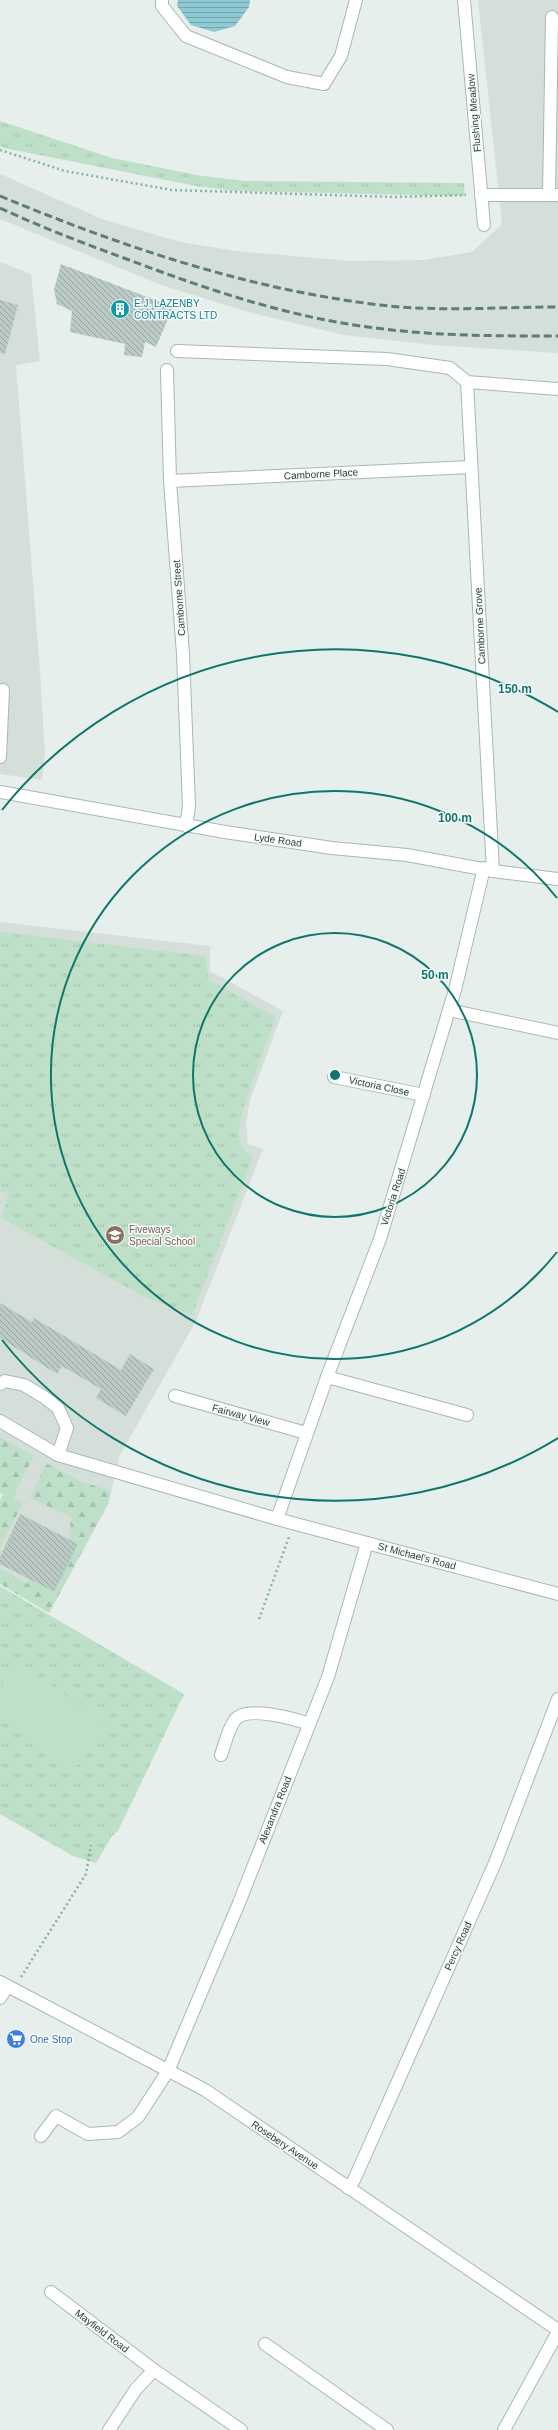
<svg xmlns="http://www.w3.org/2000/svg" width="558" height="2430" viewBox="0 0 558 2430" font-family="Arial,sans-serif">
  <style>
    .built { fill: #d4dfda }
    .grass { fill: url(#grass-tufts) }
    .forest { fill: url(#forest-firs) }
    .pitch { fill: #bfe0c8 }
    .water { fill: url(#water-rules) }
    .building { fill: url(#building-back-hatch) }
    .lines { fill: none; stroke-linecap: round; stroke-linejoin: round }
    .minor-casing { stroke: #a8b8b2; stroke-width: 14 }
    .path { stroke: #86b3a5; stroke-width: 2.5; stroke-dasharray: 2 3; stroke-linecap: butt }
    .minor { stroke: #fff; stroke-width: 12 }
    .rail { stroke: #5f7d75; stroke-width: 3; stroke-dasharray: 8 4; stroke-linecap: butt }
    .ring { fill: none; stroke: #0f766e; stroke-width: 2 }
    .labels { text-anchor: middle; dominant-baseline: central; stroke-width: 3; stroke-linejoin: round; paint-order: stroke }
    .street-label { font-size: 10px; fill: #24423a; stroke: #f7fbf9 }
    .culture-label { font-size: 10px; fill: #0d838f; stroke: #f7fbf9; text-anchor: start }
    .education-label { font-size: 10px; fill: #785e54; stroke: #f7fbf9; text-anchor: start }
    .shop-label { font-size: 10px; fill: #366cbe; stroke: #f7fbf9; text-anchor: start }
    .centre { fill: #0f766e; stroke: #f7fbf9; stroke-width: 2 }
    .ring-label { font-size: 12px; text-anchor: middle; font-weight: bold; fill: #0f766e; stroke: #f7fbf9; stroke-width: 3; stroke-linejoin: round; paint-order: stroke }
  </style>
  <defs>
    <pattern id="grass-tufts" width="24" height="20" patternUnits="userSpaceOnUse"><rect width="24" height="20" fill="#bfe0c8"/><path d="M3 7l-1-3M5 7V3M7 7l1-3M15 17l-1-3M17 17v-4M19 17l1-3" fill="none" stroke="#a4c1ad"/></pattern>
    <pattern id="forest-firs" width="22" height="20" patternUnits="userSpaceOnUse"><rect width="22" height="20" fill="#bfe0c8"/><path d="M5 1l3.5 6h-7zM16 11l3.5 6h-7z" fill="#a4c1ad"/></pattern>
    <pattern id="water-rules" width="6" height="5" patternUnits="userSpaceOnUse"><rect width="6" height="5" fill="#8ec9d4"/><path d="M0 2.5h6" fill="none" stroke="#74a5ad"/></pattern>
    <pattern id="building-back-hatch" width="6" height="6" patternUnits="userSpaceOnUse"><rect width="6" height="6" fill="#bbcac4"/><path d="M-1 5l2 2M0 0l6 6M5-1l2 2" fill="none" stroke="#98a6a0"/></pattern>
  </defs>
  <rect width="100%" height="100%" fill="#e6efeb"/>
  <!-- built -->
  <g class="built">
    <polygon points="478,0 558,0 558,353 433,345 344,335 248,312 161,285 0,219 0,174 102,219 180,242 236,251 350,261 423,260 472,252 502,224"/>
    <polygon points="0,262 31,274 40,361 16,365 40,672 45,753 42,780 0,774"/>
    <polygon points="0,922 210,946 210,971 283,1011 250,1100 246,1124 248,1144 263,1149 196,1321 120,1455 108,1504 49,1613 0,1584 0,1500 3,1495 0,1493"/>
  </g>
  <!-- grass -->
  <g class="grass">
    <polygon points="0,121 112,158 202,176 247,181 464,183 465,196 233,191 196,186 4,148 0,146"/>
    <path d="M0,932l205,24 4,24 67,37c-8,24 -41,102 -37,122 1,9 8,13 14,19l-61,157 -49,-19 -142,-78 8,-24 -9,-3z"/>
    <polygon points="0,1586 184,1694 118,1831 112,1836 96,1863 73,1856 0,1814"/>
  </g>
  <!-- forest -->
  <g class="forest">
    <polygon points="0,1437 34,1456 13,1497 23,1503 0,1547 0,1500 3,1495 0,1493"/>
    <polygon points="46,1463 80,1481 111,1491 108,1504 49,1613 0,1584 0,1568 27,1584 29,1580 54,1592 78,1544 69,1540 71,1517 30,1498"/>
  </g>
  <!-- pitch -->
  <polygon class="pitch" points="17,1663 106,1722 76,1767 0,1717 0,1690"/>
  <!-- water -->
  <polygon class="water" points="178,0 250,0 249,7 235,26 214,32 191,25 177,6"/>
  <!-- building -->
  <g class="building">
    <polygon points="61,264 173,307 156,347 145,342 142,357 124,355 125,344 70,332 72,311 57,304 54,290"/>
    <polygon points="0,300 18,305 5,354 0,353"/>
    <polygon points="0,1303 32,1322 34,1318 121,1370 130,1354 154,1369 126,1416 96,1398 101,1389 62,1366 57,1374 0,1338"/>
    <polygon points="20,1514 78,1544 54,1592 0,1564 0,1557"/>
  </g>
  <g class="lines">
    <!-- minor casing -->
    <g class="minor-casing">
      <g id="minor">
        <polyline points="162,0 162,6 186,36 287,77 324,84 341,56 356,0"/>
        <polyline points="464,0 484,225"/>
        <polyline points="481,195 558,195"/>
        <polyline points="549,195 552,17"/>
        <polyline points="177,351 387,359 450,368 467,382 558,389"/>
        <polyline points="167,370 170,481 183,654 189,806 186,826"/>
        <polyline points="467,382 493,871"/>
        <polyline points="170,481 471,467"/>
        <polyline points="0,757 3,690"/>
        <polyline points="0,792 225,832 332,848 407,855 493,871 558,879"/>
        <polyline points="449,1010 558,1033"/>
        <polyline points="334,1077 424,1095"/>
        <polyline points="327,1377 467,1415"/>
        <polyline points="0,1384 5,1381 24,1385 44,1397 58,1408 67,1428 58,1455"/>
        <polyline points="175,1396 306,1433"/>
        <polyline points="0,1421 58,1455 277,1519 558,1594"/>
        <polyline points="277,1519 327,1377 380,1239 455,990 484,868"/>
        <path d="M221,1755c4,-11 7,-26 14,-35 11,-15 60,-1 74,4"/>
        <polyline points="0,1982 205,2090 558,2330"/>
        <polyline points="0,1998 7,1987"/>
        <polyline points="41,2136 56,2116 88,2134 118,2132 138,2117 168,2071 239,1903 328,1677 367,1543"/>
        <polyline points="348,2188 354,2180 495,1863 558,1699"/>
        <polyline points="51,2292 154,2370 241,2430"/>
        <polyline points="265,2344 387,2430"/>
        <polyline points="109,2430 136,2389 154,2370"/>
        <polyline points="504,2430 558,2332"/>
      </g>
    </g>
    <!-- path -->
    <g class="path">
      <polyline points="0,150 65,171 172,190 394,197 466,195"/>
      <polyline points="259,1619 289,1537"/>
      <polyline points="21,1977 86,1874 91,1845"/>
    </g>
    <!-- minor -->
    <use href="#minor" class="minor"/>
    <!-- rail -->
    <g class="rail">
      <path d="M0,196c123,51 247,93 380,109 58,7 119,2 178,2"/>
      <path d="M0,208c43,20 88,37 132,53 77,29 154,55 236,66 63,9 126,9 190,9"/>
    </g>
  </g>
  <!-- distance rings -->
  <g class="ring">
    <circle cx="335" cy="1075" r="142"/>
    <path d="M557 1252A284 284 0 1 1 557 898"/>
    <path d="M558 1438A426 426 0 0 1 2 1340M2 810A426 426 0 0 1 558 712"/>
  </g>
  <!-- icons -->
  <defs>
    <g id="building-disc" transform="scale(1)"><circle r="9.5" fill="#0f9aa8" stroke="#f7fbf9"/><path d="M-4-6H4V6H1V3H-1V6H-4ZM-2.5-4.3h1.7v1.8h-1.7ZM.8-4.3h1.7v1.8H.8ZM-2.5-1h1.7V.8h-1.7ZM.8-1h1.7V.8H.8Z" fill="#fff"/></g>
    <g id="school-disc" transform="scale(1)"><circle r="9.5" fill="#8d6e63" stroke="#f7fbf9"/><path d="M0-5L7-2L0 1L-7-2ZM-4 1L0 2.5L4 1V4Q0 6-4 4Z" fill="#fff"/></g>
    <g id="supermarket-disc" transform="scale(1)"><circle r="9.5" fill="#3f7fe0" stroke="#f7fbf9"/><path d="M-6-5.5h2.5l.6 2H6L4.5 2H-2.5L-4.4-4H-6ZM-1.5 3.2a1.3 1.3 0 1 0 .1 0ZM3 3.2a1.3 1.3 0 1 0 .1 0Z" fill="#fff"/></g>
  </defs>
  <g fill-rule="evenodd">
    <use href="#building-disc" x="120" y="309"/>
    <use href="#school-disc" x="115" y="1235"/>
    <use href="#supermarket-disc" x="16" y="2039"/>
  </g>
  <g class="labels">
    <!-- street labels -->
    <g class="street-label">
      <text transform="translate(474 113) rotate(-95)">Flushing Meadow</text>
      <text transform="translate(321 474) rotate(-3)">Camborne Place</text>
      <text transform="translate(179 598) rotate(-94)">Camborne Street</text>
      <text transform="translate(480 626) rotate(-93)">Camborne Grove</text>
      <text transform="translate(278 840) rotate(8)">Lyde Road</text>
      <text transform="translate(379 1086) rotate(12)">Victoria Close</text>
      <text transform="translate(393 1197) rotate(-72)">Victoria Road</text>
      <text transform="translate(241 1415) rotate(15)">Fairway View</text>
      <text transform="translate(417 1556) rotate(15)">St Michael's Road</text>
      <text transform="translate(275 1810) rotate(-68)">Alexandra Road</text>
      <text transform="translate(458 1946) rotate(-66)">Percy Road</text>
      <text transform="translate(285 2145) rotate(34)">Rosebery Avenue</text>
      <text transform="translate(102 2331) rotate(37)">Mayfield Road</text>
    </g>
    <!-- culture labels -->
    <g class="culture-label">
      <text x="134" y="303">E.J. LAZENBY<tspan x="134" dy="12">CONTRACTS LTD</tspan></text>
    </g>
    <!-- education labels -->
    <g class="education-label">
      <text x="129" y="1229">Fiveways<tspan x="129" dy="12">Special School</tspan></text>
    </g>
    <!-- shop labels -->
    <g class="shop-label">
      <text x="30" y="2039">One Stop</text>
    </g>
  </g>
  <circle cx="335" cy="1075" r="6" class="centre"/>
  <g class="ring-label">
    <text x="515" y="693">150 m</text>
    <text x="455" y="822">100 m</text>
    <text x="435" y="979">50 m</text>
  </g>
</svg>
